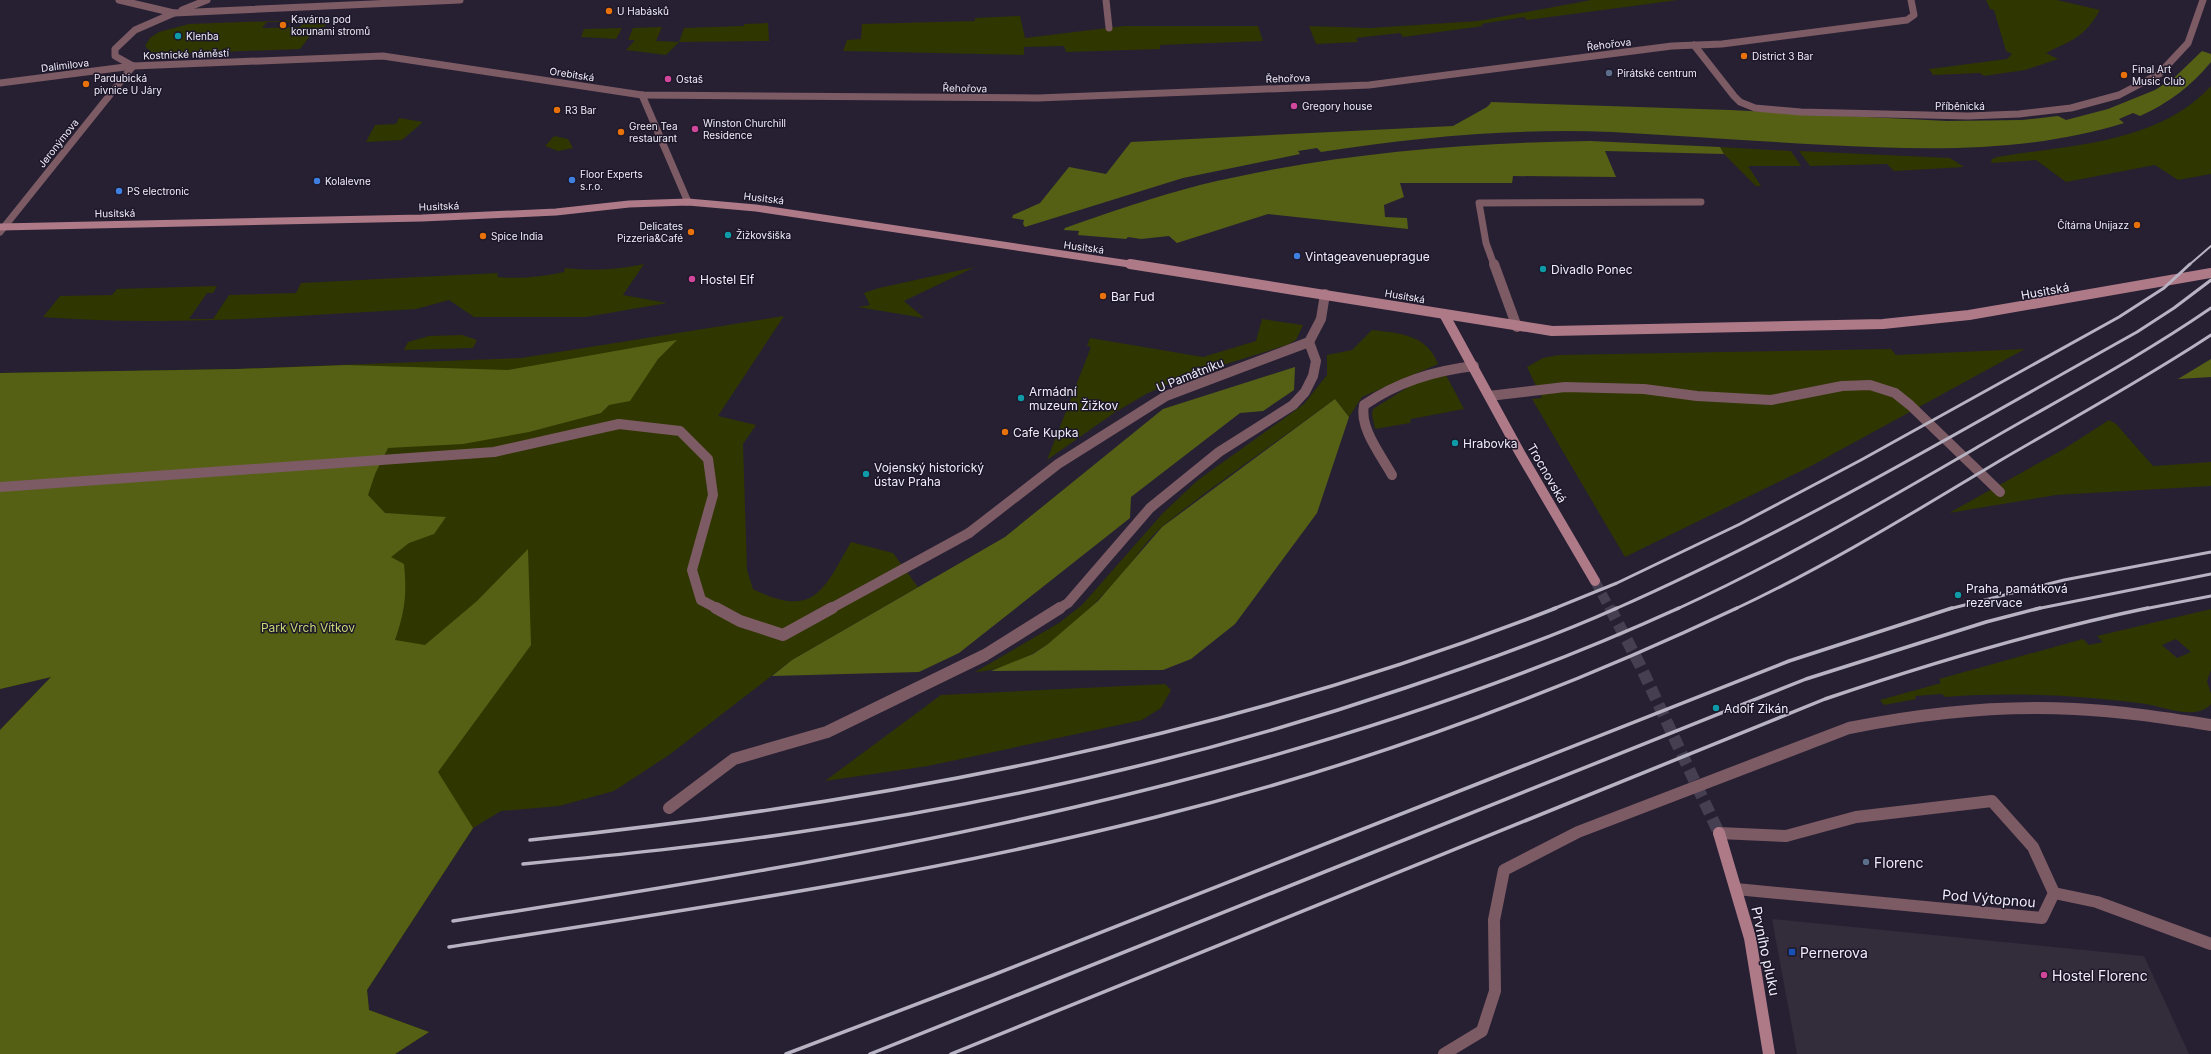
<svg xmlns="http://www.w3.org/2000/svg" width="2211" height="1054" viewBox="0 0 2211 1054" font-family="Inter,sans-serif">
  <style>
    .commercial { fill: #332c3b }
    .green { fill: #2f3600; fill-rule: evenodd }
    .forest { fill: #556014 }
    .lines { fill: none; stroke-linecap: round; stroke-linejoin: round }
    .secondary-tunnel-far1 { stroke: #453f51; stroke-width: 10; stroke-dasharray: 10 4.5; stroke-linecap: butt }
    .secondary-tunnel { stroke: #453f51; stroke-width: 12; stroke-dasharray: 12 6; stroke-linecap: butt }
    .lane-far2 { stroke: #7c5b64; stroke-width: 7 }
    .lane-far1 { stroke: #7c5b64; stroke-width: 10 }
    .lane { stroke: #7c5b64; stroke-width: 12 }
    .street-far2 { stroke: #7c5b64; stroke-width: 7 }
    .street-far1 { stroke: #7c5b64; stroke-width: 10 }
    .street { stroke: #7c5b64; stroke-width: 12 }
    .secondary-far2 { stroke: #ae7a88; stroke-width: 7 }
    .secondary-far1 { stroke: #ae7a88; stroke-width: 10 }
    .secondary { stroke: #ae7a88; stroke-width: 12 }
    .rail-far2 { stroke: #b8b3c2; stroke-width: 2 }
    .rail-far1 { stroke: #b8b3c2; stroke-width: 3 }
    .rail { stroke: #b8b3c2; stroke-width: 3.5 }
    .food-dot { fill: #e8710a; stroke: #1d1729; stroke-width: 1.5 }
    .culture-dot { fill: #0f9aa8; stroke: #1d1729; stroke-width: 1.5 }
    .service-dot { fill: #5c6f8a; stroke: #1d1729; stroke-width: 1.5 }
    .hotel-dot { fill: #d1479c; stroke: #1d1729; stroke-width: 1.5 }
    .shop-dot { fill: #3f7fe0; stroke: #1d1729; stroke-width: 1.5 }
    .transit-dot { fill: #1a4fb4; stroke: #1d1729; stroke-width: 1.5 }
    .labels { text-anchor: middle; dominant-baseline: central; stroke-width: 3; stroke-linejoin: round; paint-order: stroke }
    .far-poi-label { font-size: 10px; fill: #f0ecf9; stroke: #1d1729; text-anchor: start }
    .far-street-label { font-size: 10px; fill: #f0ecf9; stroke: #1d1729 }
    .poi-label { font-size: 12px; fill: #f0ecf9; stroke: #1d1729; text-anchor: start }
    .street-label { font-size: 12px; fill: #f0ecf9; stroke: #1d1729 }
    .park-label { font-size: 12px; fill: #c7da75; stroke: #1d1729 }
    .near-poi-label { font-size: 14px; fill: #f0ecf9; stroke: #1d1729; text-anchor: start }
    .near-street-label { font-size: 14px; fill: #f0ecf9; stroke: #1d1729 }
  </style>
  <rect width="100%" height="100%" fill="#272033"/>
  <!-- commercial -->
  <polygon class="commercial" points="1772,919 2144,956 2189,1054 1797,1054"/>
  <!-- green -->
  <g class="green">
    <polygon points="1591,0 1678,0 1527,20 1524,17 1481,24 1483,26 1403,37 1400,33 1356,38 1358,42 1316,44 1309,26 1370,28 1478,21"/>
    <path d="M1986,0h71l43,10c-16,28 -28,30 -54,43l12,6 -33,11 -41,6 -4,-3 -47,2 -4,-6 78,-10 5,-5 -6,-3 -12,-41 -4,-1z"/>
    <polygon points="1020,16 1025,38 1124,26 1258,26 1263,41 1160,45 1160,49 1066,52 1064,46 1024,47 1024,55 843,51 847,40 861,39 862,24 975,21 975,18"/>
    <path d="M330,19l-6,8 -8,1 -16,21 -136,5 -13,-2 -6,-6 5,-8 9,-6 30,-8zM304,21l-4,6 -38,1 5,-6z"/>
    <polygon points="768,23 769,41 679,42 666,55 626,50 635,40 628,40 633,28 662,27 656,41 679,42 684,28 744,26 744,24"/>
    <polygon points="622,28 616,39 581,37 584,29"/>
    <path d="M2211,86v88l-33,6 -23,-15 -89,17 -30,-22 -45,3 1,-4 5,-2c72,-12 161,-13 214,-71z"/>
    <polygon points="399,118 423,122 402,140 366,142 375,125 396,124"/>
    <polygon points="554,136 568,139 573,148 558,151 545,146"/>
    <polygon points="1720,147 1791,151 1801,166 1748,166 1761,186 1756,186 1724,154"/>
    <polygon points="1799,151 1950,158 1964,167 1894,171 1887,164 1810,166"/>
    <path d="M644,264l-21,31 44,8 -81,14h-112l-25,-17 -33,9c-124,7 -249,18 -373,8l17,-21 52,-1 5,-6 100,-3 -4,7h-6l-18,26h24l16,-24 67,-2 5,-10 197,-10 -1,4c23,2 44,0 67,-5l1,-4c28,3 52,2 79,-4z"/>
    <polygon points="975,267 904,301 924,318 858,307 870,305 864,293 879,288"/>
    <path d="M784,316l-66,100 38,9 -13,19 4,126 6,19c61,30 70,2 98,-47l42,11 25,34 -126,73 -123,95 -55,36 -55,15 -58,5 -28,17 -106,162 2,20 60,22 -34,22h-395v-324l51,-53 -51,12v-316l237,-4 284,-11z"/>
    <polygon points="1262,319 1303,325 1296,340 1287,345 1181,378 1146,394 1114,413 1047,460 1091,347 1087,346 1090,338 1203,357 1256,341"/>
    <path d="M1372,330c26,3 55,4 66,34l-76,33 -13,20 -14,-18c-57,42 -116,82 -171,126 -15,12 -26,30 -38,44 -38,44 -89,99 -151,103l84,-49 23,-18 81,-92 35,-33 106,-76 23,-29v-20l25,-5z"/>
    <polygon points="462,335 477,340 473,348 404,350 408,342 429,336"/>
    <polygon points="1891,349 1896,355 2025,349 1811,466 1625,557 1532,399 1542,398 1527,367 1543,358 1559,355"/>
    <polygon points="1446,375 1464,409 1411,419 1410,423 1375,429 1372,414 1373,409 1413,384"/>
    <polygon points="2109,420 2116,424 2153,466 2211,462 2211,486 2056,495 1949,513 2064,449"/>
    <path d="M2211,609v61l-4,11 4,13v10c-14,17 -47,3 -65,0 -70,-9 -131,-12 -201,-7l-3,-3 -27,2 1,3 -32,6 -4,-5 61,-17 -2,-4 144,-40 6,6 14,-3 -6,-6zM2176,639l15,13 -14,6 -15,-13z"/>
    <polygon points="1165,684 1171,690 1161,708 1142,720 928,766 825,781 941,695"/>
  </g>
  <!-- forest -->
  <g class="forest">
    <path d="M2202,51l9,3v8c-20,24 -42,41 -71,54l-7,-3 -14,6 5,4c-97,30 -197,27 -297,22 -72,-4 -144,-9 -215,-13 -97,-4 -196,5 -291,20l-4,-4 -19,3 2,3 -117,24 -158,49 -2,-3 1,-4 -12,-2 1,-3 27,-12 29,-36 37,7 25,-32 322,-16 34,-19 4,-4 -1,-1 240,8 217,11 75,-1 36,-4 8,4 42,-11 47,-19 19,-12z"/>
    <path d="M1590,141l130,6 4,7 -119,-3 11,26 -103,-1 -1,7h-112l4,14 -20,8 1,12 22,1 1,11 -140,-15 -91,29 -8,-7 -28,3 -13,-2 -2,2 -48,-4 1,-4 -15,-1 1,-2c45,-16 89,-31 135,-43 129,-31 258,-42 390,-44z"/>
    <path d="M677,340l-19,19 -28,42 -21,4 -8,8 -72,19 -66,12 -75,4 -13,26 -7,21 17,18 61,4 -12,17 -25,9 -18,14 13,7c3,31 1,47 -9,76l30,5 52,-44 51,-52 3,96 -93,127 35,56 -106,162 2,20 60,22 -34,22h-395v-324l51,-53 -51,12v-316l237,-4 110,-4 161,5z"/>
    <polygon points="2211,359 2211,377 2178,379"/>
    <polygon points="1295,367 1294,390 1263,411 1240,413 1131,497 1130,518 959,653 919,672 772,676 792,660 1005,537 1163,409"/>
    <polygon points="1335,399 1349,417 1317,513 1235,624 1191,659 1163,670 991,671 1033,654 1048,644 1098,601 1162,527"/>
  </g>
  <g class="lines">
    <!-- secondary-tunnel-far1 -->
    <polyline class="secondary-tunnel-far1" points="1595,581 1610,609"/>
    <!-- secondary-tunnel -->
    <polyline class="secondary-tunnel" points="1610,608 1640,665 1719,833"/>
    <!-- lane-far2 -->
    <polyline class="lane-far2" points="1494,265 1486,243 1479,203 1701,202"/>
    <!-- lane-far1 -->
    <g class="lane-far1">
      <polyline points="1494,264 1517,327"/>
      <polyline points="1489,396 1565,387 1644,389 1697,396 1771,400 1842,386 1870,385 1895,393 1910,405 2000,492"/>
      <path d="M1392,475c-11,-20 -33,-47 -28,-70 34,-23 69,-34 110,-39"/>
      <polyline points="0,487 494,452 619,424 680,431 708,459 713,495 692,570 701,600 718,609"/>
      <polyline points="830,609 969,533"/>
      <polyline points="1058,609 1068,603 1150,508 1219,452 1293,405 1305,392 1313,376 1316,361 1309,342"/>
    </g>
    <!-- lane -->
    <g class="lane">
      <polyline points="716,608 740,621 783,635 832,608"/>
      <polyline points="669,808 734,759 827,732 985,655 1060,608"/>
      <polyline points="2054,893 2097,902 2211,944"/>
      <path d="M1444,1054l38,-23 13,-40 -1,-71 10,-50 74,-38 271,-104c75,-15 150,-23 226,-19 46,2 91,9 136,16"/>
    </g>
    <!-- street-far2 -->
    <g class="street-far2">
      <polyline points="119,0 174,13"/>
      <polyline points="1106,0 1109,28"/>
      <polyline points="182,10 207,0"/>
      <polyline points="1694,45 1734,96 1740,102 1755,108 1801,112 1968,116 2019,114 2071,108 2119,95 2159,74 2188,43 2203,0"/>
      <polyline points="133,66 115,56 115,49 135,30 174,13 460,0"/>
      <polyline points="0,83 133,66 383,56 642,95 1038,98 1369,85 1672,46 1722,44 1907,20 1914,15 1911,0"/>
      <polyline points="642,95 688,202"/>
      <polyline points="0,232 133,66"/>
    </g>
    <!-- street-far1 -->
    <polyline class="street-far1" points="969,533 1058,464 1166,396 1309,342 1321,319 1325,294"/>
    <!-- street -->
    <polyline class="street" points="1719,833 1786,836 1856,817 1992,801 2033,847 2054,893 2042,918 1736,889"/>
    <!-- secondary-far2 -->
    <polyline class="secondary-far2" points="0,227 422,218 556,212 629,204 688,202 756,208 1136,265"/>
    <!-- secondary-far1 -->
    <g class="secondary-far1">
      <polyline points="1130,264 1552,331 1883,324 1969,315 2211,273"/>
      <polyline points="1444,314 1520,453 1595,581"/>
    </g>
    <!-- secondary -->
    <polyline class="secondary" points="1719,833 1750,938 1769,1054"/>
    <!-- rail-far2 -->
    <polyline class="rail-far2" points="2189,265 2211,246"/>
    <!-- rail-far1 -->
    <g class="rail-far1">
      <polyline points="1553,609 1617,583 1740,524 1861,460 2119,317 2164,288 2190,264"/>
      <path d="M1615,609c181,-80 350,-181 522,-277l37,-24 37,-28"/>
      <path d="M1677,609c105,-48 204,-106 304,-164 77,-45 156,-86 230,-137"/>
      <path d="M1735,609c92,-43 179,-97 266,-149 70,-41 142,-80 210,-125"/>
      <polyline points="1949,609 2064,580 2211,552"/>
      <polyline points="2036,609 2211,574"/>
      <polyline points="2144,609 2211,596"/>
    </g>
    <!-- rail -->
    <g class="rail">
      <path d="M530,840c352,-37 695,-102 1026,-232"/>
      <path d="M523,864c92,-9 184,-18 276,-32 206,-30 409,-77 606,-144 72,-24 143,-49 212,-80"/>
      <path d="M453,921c419,-65 837,-136 1226,-313"/>
      <path d="M449,947c237,-37 475,-71 707,-130 200,-50 395,-121 581,-209"/>
      <polyline points="786,1054 993,975 1789,661 1952,608"/>
      <polyline points="870,1054 1806,679 1986,622 2040,608"/>
      <path d="M951,1054l874,-355c106,-36 213,-68 323,-91"/>
    </g>
  </g>
  <!-- markers -->
  <g class="food-dot">
    <circle cx="609" cy="11" r="4"/>
    <circle cx="283" cy="25" r="4"/>
    <circle cx="1744" cy="56" r="4"/>
    <circle cx="2124" cy="75" r="4"/>
    <circle cx="86" cy="84" r="4"/>
    <circle cx="557" cy="110" r="4"/>
    <circle cx="621" cy="132" r="4"/>
    <circle cx="2137" cy="225" r="4"/>
    <circle cx="691" cy="232" r="4"/>
    <circle cx="483" cy="236" r="4"/>
    <circle cx="1103" cy="296" r="4"/>
    <circle cx="1005" cy="432" r="4"/>
  </g>
  <g class="culture-dot">
    <circle cx="178" cy="36" r="4"/>
    <circle cx="728" cy="235" r="4"/>
    <circle cx="1543" cy="269" r="4"/>
    <circle cx="1021" cy="398" r="4"/>
    <circle cx="1455" cy="443" r="4"/>
    <circle cx="866" cy="474" r="4"/>
    <circle cx="1958" cy="595" r="4"/>
    <circle cx="1716" cy="708" r="4"/>
  </g>
  <g class="service-dot">
    <circle cx="1609" cy="73" r="4"/>
    <circle cx="1866" cy="862" r="4"/>
  </g>
  <g class="hotel-dot">
    <circle cx="668" cy="79" r="4"/>
    <circle cx="1294" cy="106" r="4"/>
    <circle cx="695" cy="129" r="4"/>
    <circle cx="692" cy="279" r="4"/>
    <circle cx="2044" cy="975" r="4"/>
  </g>
  <g class="shop-dot">
    <circle cx="572" cy="180" r="4"/>
    <circle cx="317" cy="181" r="4"/>
    <circle cx="119" cy="191" r="4"/>
    <circle cx="1297" cy="256" r="4"/>
  </g>
  <rect class="transit-dot" x="1788" y="948" width="8" height="8" rx="2"/>
  <g class="labels">
    <!-- far-poi labels -->
    <g class="far-poi-label">
      <text x="617" y="11">U Habásků</text>
      <text x="291" y="19">Kavárna pod<tspan x="291" dy="12">korunami stromů</tspan></text>
      <text x="186" y="36">Klenba</text>
      <text x="1752" y="56">District 3 Bar</text>
      <text x="2132" y="69">Final Art<tspan x="2132" dy="12">Music Club</tspan></text>
      <text x="1617" y="73">Pirátské centrum</text>
      <text x="94" y="78">Pardubická<tspan x="94" dy="12">pivnice U Járy</tspan></text>
      <text x="676" y="79">Ostaš</text>
      <text x="1302" y="106">Gregory house</text>
      <text x="565" y="110">R3 Bar</text>
      <text x="703" y="123">Winston Churchill<tspan x="703" dy="12">Residence</tspan></text>
      <text x="629" y="126">Green Tea<tspan x="629" dy="12">restaurant</tspan></text>
      <text x="580" y="174">Floor Experts<tspan x="580" dy="12">s.r.o.</tspan></text>
      <text x="325" y="181">Kolalevne</text>
      <text x="127" y="191">PS electronic</text>
      <text x="2129" y="225" text-anchor="end">Čítárna Unijazz</text>
      <text x="683" y="226" text-anchor="end">Delicates<tspan x="683" dy="12">Pizzeria&amp;Café</tspan></text>
      <text x="736" y="235">Žižkovšiška</text>
      <text x="491" y="236">Spice India</text>
    </g>
    <!-- far-street labels -->
    <g class="far-street-label">
      <text transform="translate(1609 44) rotate(-7)">Řehořova</text>
      <text transform="translate(186 54) rotate(-2)">Kostnické náměstí</text>
      <text transform="translate(65 65) rotate(-7)">Dalimilova</text>
      <text transform="translate(572 74) rotate(9)">Orebitská</text>
      <text transform="translate(1288 78) rotate(-2)">Řehořova</text>
      <text transform="translate(965 88) rotate(1)">Řehořova</text>
      <text x="1960" y="106">Příběnická</text>
      <text transform="translate(58 143) rotate(-52)">Jeronýmova</text>
      <text transform="translate(764 198) rotate(7)">Husitská</text>
      <text transform="translate(439 206) rotate(-2)">Husitská</text>
      <text transform="translate(115 213) rotate(-1)">Husitská</text>
      <text transform="translate(1084 247) rotate(8)">Husitská</text>
      <text transform="translate(1405 296) rotate(10)">Husitská</text>
    </g>
    <!-- poi labels -->
    <g class="poi-label">
      <text x="1305" y="256">Vintageavenueprague</text>
      <text x="1551" y="269">Divadlo Ponec</text>
      <text x="700" y="279">Hostel Elf</text>
      <text x="1111" y="296">Bar Fud</text>
      <text x="1029" y="391">Armádní<tspan x="1029" dy="14">muzeum Žižkov</tspan></text>
      <text x="1013" y="432">Cafe Kupka</text>
      <text x="1463" y="443">Hrabovka</text>
      <text x="874" y="467">Vojenský historický<tspan x="874" dy="14">ústav Praha</tspan></text>
      <text x="1966" y="588">Praha, památková<tspan x="1966" dy="14">rezervace</tspan></text>
      <text x="1724" y="708">Adolf Zikán</text>
    </g>
    <!-- street labels -->
    <g class="street-label">
      <text transform="translate(2045 291) rotate(-10)">Husitská</text>
      <text transform="translate(1190 375) rotate(-22)">U Památníku</text>
      <text transform="translate(1547 473) rotate(60)">Trocnovská</text>
    </g>
    <!-- park labels -->
    <g class="park-label">
      <text x="308" y="627">Park Vrch Vítkov</text>
    </g>
    <!-- near-poi labels -->
    <g class="near-poi-label">
      <text x="1874" y="862">Florenc</text>
      <text x="1800" y="952">Pernerova</text>
      <text x="2052" y="975">Hostel Florenc</text>
    </g>
    <!-- near-street labels -->
    <g class="near-street-label">
      <text transform="translate(1989 898) rotate(5)">Pod Výtopnou</text>
      <text transform="translate(1766 951) rotate(78)">Prvního pluku</text>
    </g>
  </g>
</svg>
